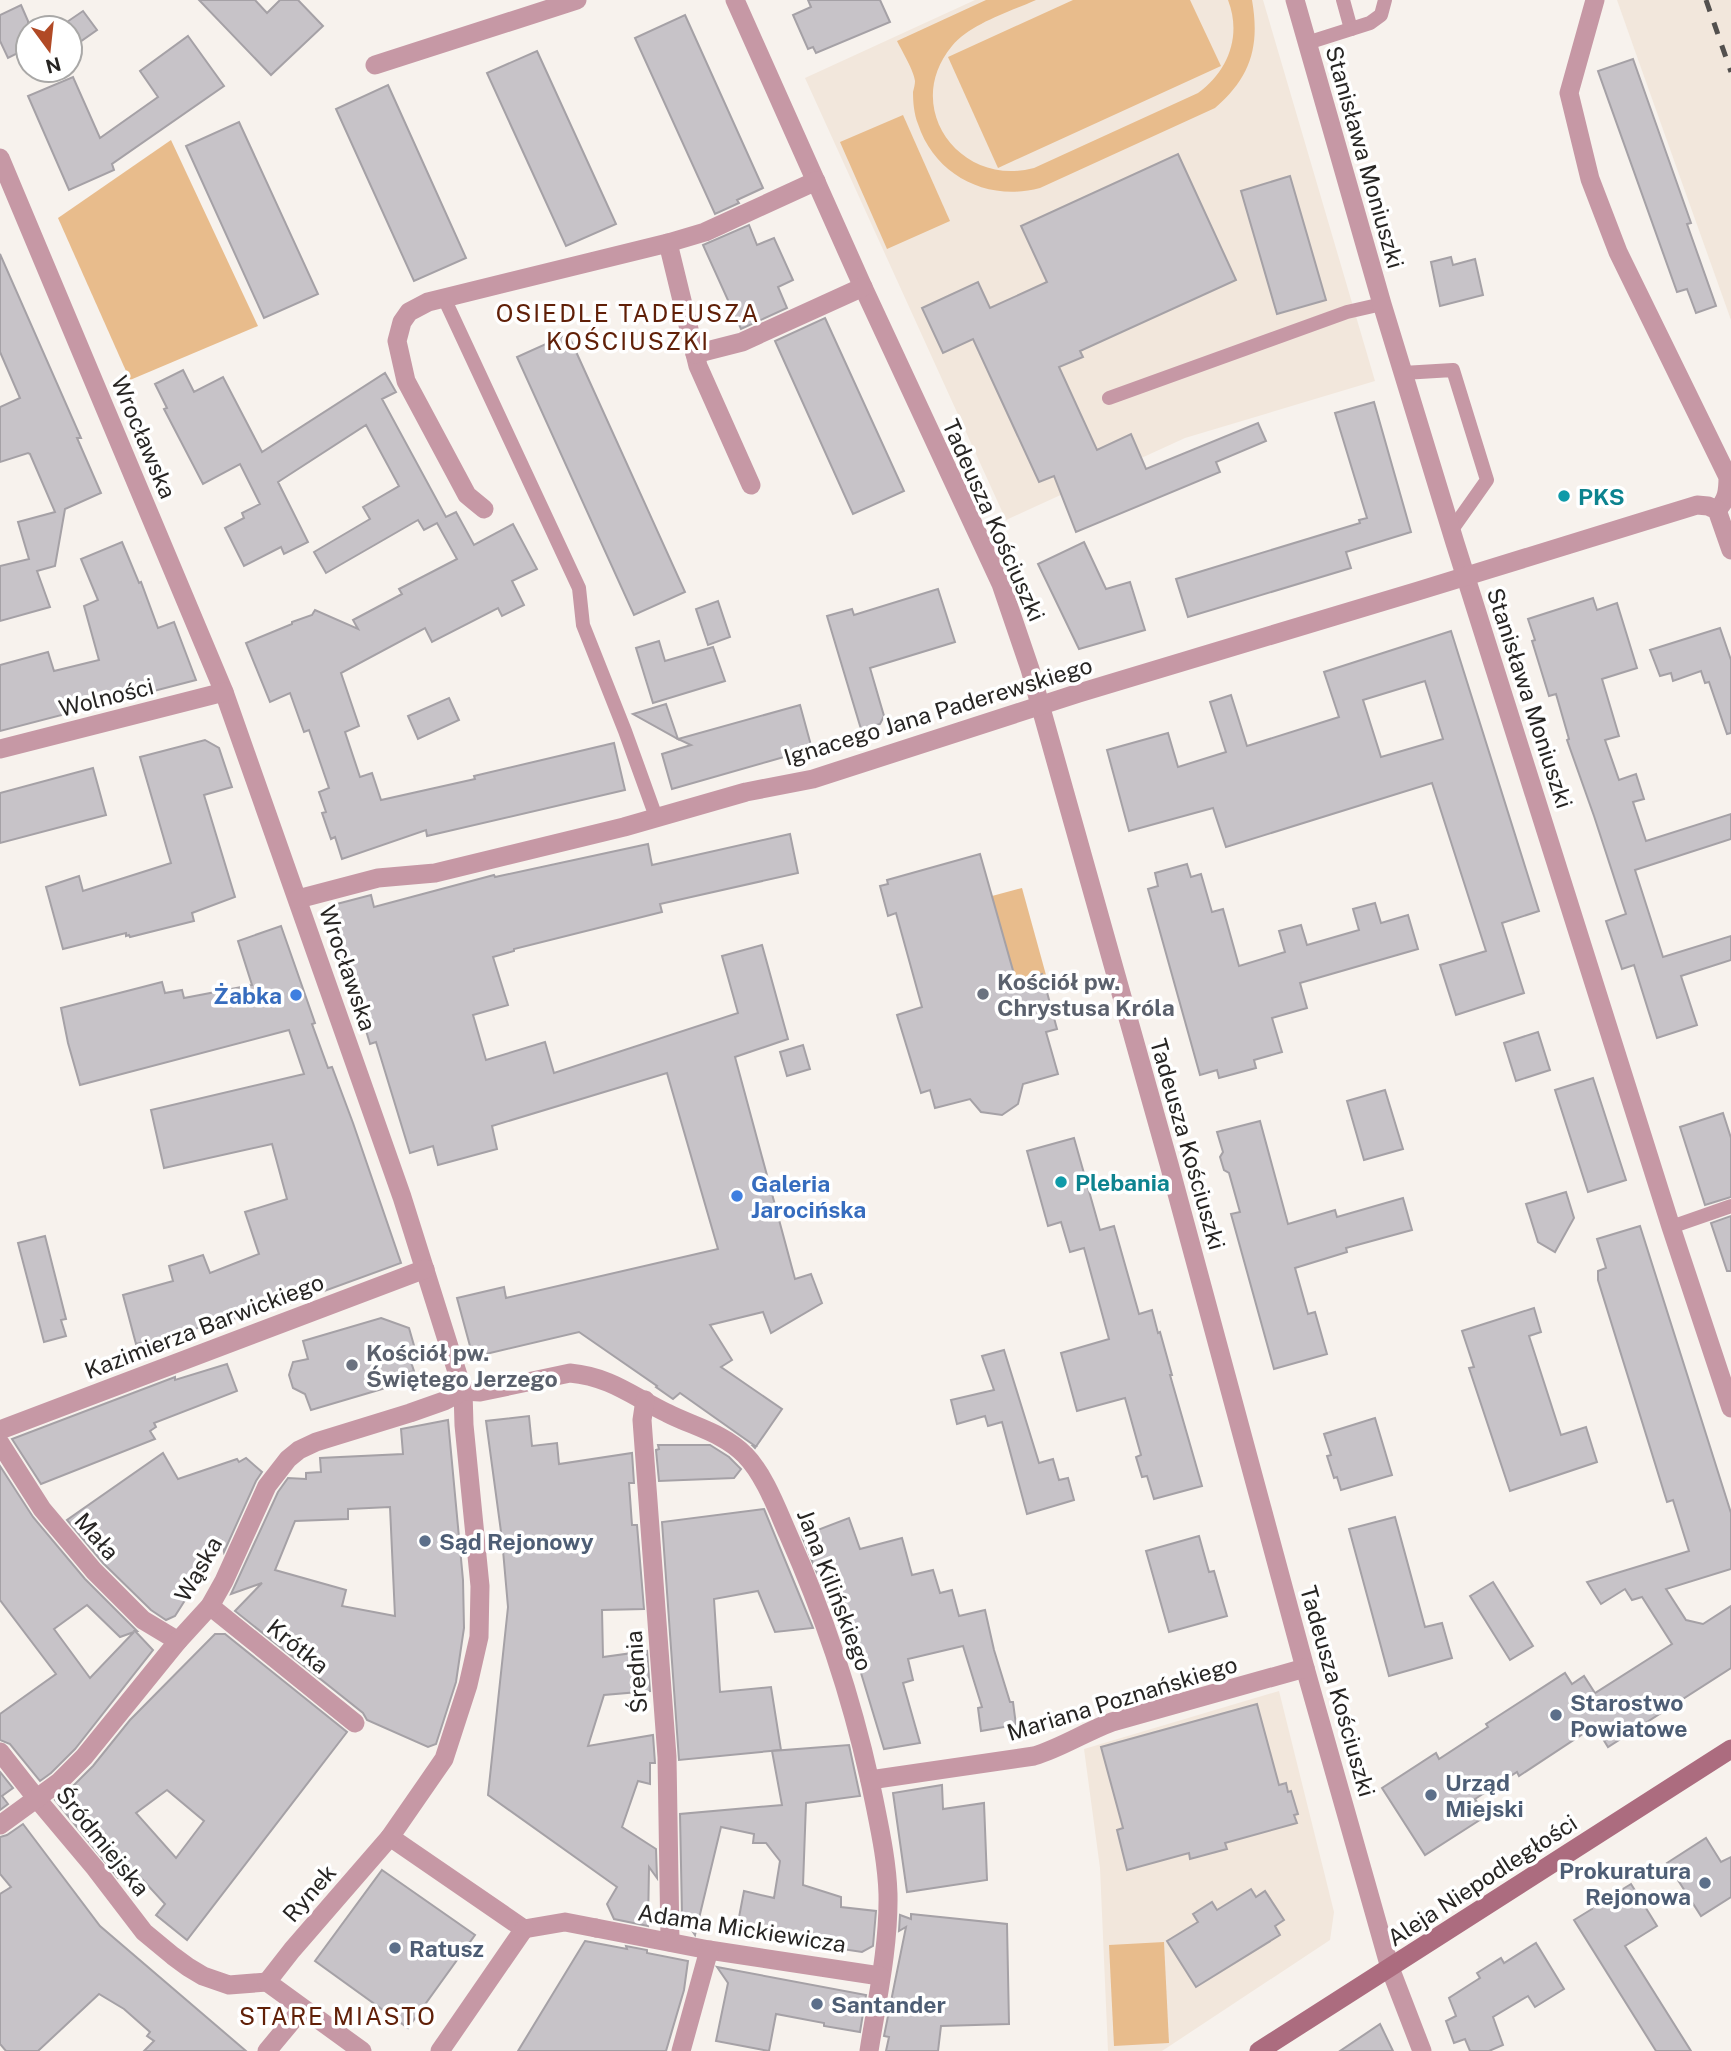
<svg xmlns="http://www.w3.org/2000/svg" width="1731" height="2051" viewBox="0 0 1731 2051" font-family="'Public Sans',sans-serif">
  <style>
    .built { fill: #f2e7dc }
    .green { fill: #e8bc8c }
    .building { fill: #c7c3c8; stroke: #a5a1a6; stroke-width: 2; fill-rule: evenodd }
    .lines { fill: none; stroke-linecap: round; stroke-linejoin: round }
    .service { stroke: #c698a5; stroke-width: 14 }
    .pedestrian { stroke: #c698a5; stroke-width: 19 }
    .minor { stroke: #c698a5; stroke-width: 19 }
    .secondary { stroke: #ac6c7f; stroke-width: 19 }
    .rail { stroke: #53504e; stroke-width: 5; stroke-dasharray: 12 12; stroke-linecap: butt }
    .culture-dot { fill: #0f9aa8; stroke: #fff; stroke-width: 2.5 }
    .worship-dot { fill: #6b7280; stroke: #fff; stroke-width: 2.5 }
    .shop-dot { fill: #3f7fe0; stroke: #fff; stroke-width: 2.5 }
    .service-dot { fill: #5c6f8a; stroke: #fff; stroke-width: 2.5 }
    .labels { text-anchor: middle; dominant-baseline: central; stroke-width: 7; stroke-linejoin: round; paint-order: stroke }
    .street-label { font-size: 23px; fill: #272523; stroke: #fff }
    .culture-label { font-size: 23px; font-weight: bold; fill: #0d838f; stroke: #fff; text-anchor: start }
    .worship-label { font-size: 23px; font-weight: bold; fill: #5b616d; stroke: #fff; text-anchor: start }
    .shop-label { font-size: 23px; font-weight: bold; fill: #366cbe; stroke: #fff; text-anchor: end }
    .service-label { font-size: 23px; font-weight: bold; fill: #4e5e75; stroke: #fff; text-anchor: start }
    .neighbourhood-label { font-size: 24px; letter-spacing: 2px; fill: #612008; stroke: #fff }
  </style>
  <rect width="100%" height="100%" fill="#f7f2ed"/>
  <!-- built -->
  <g class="built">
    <polygon points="975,0 1263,0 1375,381 1185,438 1006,520 805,78"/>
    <polygon points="1617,0 1731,0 1731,320 1635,51"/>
    <polygon points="1279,1691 1334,1912 1330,1940 1162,2051 1108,2051 1100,1868 1084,1749"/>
  </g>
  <!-- green -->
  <g class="green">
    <path d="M986,0h50c-27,12 -66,24 -84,46 -51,61 8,142 82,122l164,-75c30,-22 44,-57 30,-93h24c8,46 -1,77 -37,108l-175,80c-52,14 -105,-12 -122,-64 -4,-10 -5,-22 -5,-32 1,-4 2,-8 2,-11 -1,-10 -13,-30 -18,-40z"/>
    <polygon points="1073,0 1190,0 1221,66 998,168 948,57"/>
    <polygon points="903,115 950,221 887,249 840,142"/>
    <polygon points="171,140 258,326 130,380 58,218"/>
    <polygon points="1022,888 1046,975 1016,984 992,896"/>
    <polygon points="1164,1942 1169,2043 1114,2046 1109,1945"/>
  </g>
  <!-- building -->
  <g class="building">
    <polygon points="199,0 255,0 267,13 280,0 298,0 323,26 271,75"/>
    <polygon points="808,0 880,0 890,22 816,53 813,47 808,49 793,15 811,7"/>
    <polygon points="21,5 28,21 28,48 8,58 0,41 0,15"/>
    <polygon points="83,11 97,30 77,44 70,33 70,28 66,28 64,24"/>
    <polygon points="685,15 763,188 737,200 739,203 715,214 635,38"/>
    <polygon points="188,36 224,86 112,164 114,170 69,190 28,96 73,77 100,138 158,97 140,71"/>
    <polygon points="537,51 616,224 566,246 487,73"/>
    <polygon points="1633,59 1691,223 1687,224 1716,306 1696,313 1687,289 1677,292 1598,71"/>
    <polygon points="388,85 466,258 414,281 336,109"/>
    <polygon points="239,122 318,294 264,318 186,146"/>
    <polygon points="1178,154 1236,280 1080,351 1083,357 1059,367 1097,450 1131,434 1146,469 1258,423 1266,441 1216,462 1220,472 1076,532 1054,476 1039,482 973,339 943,353 922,308 978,282 990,308 1047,282 1021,226"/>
    <polygon points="1290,176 1326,300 1277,314 1241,191"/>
    <polygon points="749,225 757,245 774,238 793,280 778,287 787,308 741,329 703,245"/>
    <polygon points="0,254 81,438 77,438 101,493 65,509 55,566 37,571 50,607 0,621 0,566 29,559 18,522 55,512 30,454 28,453 0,462 0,407 20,398 0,352"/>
    <polygon points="1451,257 1453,265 1475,259 1483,295 1440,306 1431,262"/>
    <polygon points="825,318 904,491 853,514 775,341"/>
    <polygon points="568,334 685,592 634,615 517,357"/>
    <polygon points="183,370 194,392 223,377 262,452 385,373 396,392 382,399 446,517 456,512 474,545 513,524 537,569 512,581 524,605 502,616 498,608 432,642 425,628 341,673 359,726 345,732 360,777 372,773 381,800 475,779 474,776 614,743 625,790 427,836 426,830 342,859 335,837 331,839 322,813 326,812 319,792 329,788 309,730 304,732 290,693 270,702 246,643 292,624 292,622 312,615 315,610 358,629 353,620 402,594 399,589 457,559 437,523 424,530 418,520 326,573 314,552 370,519 363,507 399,486 366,425 278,482 308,542 284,554 281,547 244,566 225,528 244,518 242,513 260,504 240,464 203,484 164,409 167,408 155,384"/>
    <polygon points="1374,402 1411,532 1346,552 1351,568 1188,617 1176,579 1360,523 1359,520 1367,518 1335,413"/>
    <polygon points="122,542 139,583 141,582 158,628 174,622 196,680 0,731 0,665 48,652 54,671 99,660 84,606 98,600 81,559"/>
    <polygon points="1084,542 1106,589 1130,582 1145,630 1079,649 1038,564"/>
    <polygon points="938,589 955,642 870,668 884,716 880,724 861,729 827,616 852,609 854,615"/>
    <polygon points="1593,598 1597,610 1617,603 1637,668 1602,679 1619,736 1605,740 1619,780 1636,774 1644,799 1633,802 1646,841 1731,814 1731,839 1635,870 1663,957 1731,936 1731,960 1681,976 1697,1025 1657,1038 1634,965 1622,969 1606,921 1626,914 1594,816 1567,740 1569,739 1556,694 1549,696 1532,641 1535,640 1528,619"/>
    <polygon points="718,601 730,637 708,645 696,609"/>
    <polygon points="1720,628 1731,660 1731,733 1727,734 1709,682 1705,683 1701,671 1673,681 1671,673 1660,676 1650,650"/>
    <path d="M1451,631l88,280 -37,12 22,70 -68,22 -16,-50 46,-14 -54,-168 -206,64 -13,-39 -84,23 -22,-81 61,-17 10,34 48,-15 -16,-50 21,-7 16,51 92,-29 -15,-45zM1425,681l18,58 -62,18 -18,-57z"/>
    <polygon points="659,641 665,661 713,647 725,681 653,703 636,648"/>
    <polygon points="449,698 459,720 418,739 408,716"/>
    <polygon points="666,704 678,739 633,714"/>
    <polygon points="800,705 812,749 672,789 662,754 691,745 678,739"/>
    <polygon points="205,740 219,748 232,787 204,795 235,897 192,913 194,921 130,937 129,935 126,936 126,933 63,949 46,887 79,876 83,891 171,863 140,757"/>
    <polygon points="93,768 106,815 0,843 0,793"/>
    <polygon points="790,834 798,873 660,904 662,912 514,949 514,951 493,957 508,1005 473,1015 486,1060 545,1042 554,1073 738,1013 722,956 762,945 788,1039 735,1057 795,1279 811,1274 822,1303 771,1333 763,1312 710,1325 732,1360 721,1367 782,1409 755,1448 753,1446 755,1446 680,1393 673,1399 656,1387 657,1386 579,1332 473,1357 457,1298 504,1287 506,1298 718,1249 667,1073 492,1126 497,1149 438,1165 433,1146 410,1153 376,1042 370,1044 329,906 371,895 374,907 494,875 495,877 648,844 652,865"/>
    <polygon points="980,854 1016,981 1042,974 1057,1029 1046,1032 1058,1074 1023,1084 1018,1104 1002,1115 981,1112 970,1099 935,1108 930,1090 921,1093 897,1015 922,1007 896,913 888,916 880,886 888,884 887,880"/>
    <polygon points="1187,864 1191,877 1201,874 1212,912 1223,909 1239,966 1285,952 1279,931 1301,925 1307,945 1359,930 1353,909 1375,903 1381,923 1408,915 1418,949 1300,983 1307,1008 1272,1018 1282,1052 1254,1060 1256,1068 1219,1078 1217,1070 1200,1075 1148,889 1158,886 1155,873"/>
    <polygon points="281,926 315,1023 312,1024 328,1068 332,1067 353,1123 401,1263 283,1306 136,1344 123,1295 173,1281 169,1266 203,1255 210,1273 259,1254 245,1212 287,1199 272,1144 164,1168 151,1110 304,1074 289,1030 80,1085 68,1043 61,1008 162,982 165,993 182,990 184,998 252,985 238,941"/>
    <polygon points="1538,1032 1550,1070 1516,1081 1504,1043"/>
    <polygon points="803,1045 810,1069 787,1076 780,1052"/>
    <polygon points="1593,1078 1626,1180 1588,1192 1555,1090"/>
    <polygon points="1385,1090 1403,1149 1364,1160 1347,1101"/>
    <polygon points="1723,1113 1731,1138 1731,1197 1705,1205 1680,1127"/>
    <polygon points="1260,1121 1288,1224 1335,1210 1337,1217 1403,1198 1412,1230 1346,1248 1347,1252 1295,1268 1308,1314 1315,1312 1327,1354 1274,1369 1231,1214 1240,1212 1229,1173 1224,1170 1220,1157 1223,1152 1217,1132"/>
    <polygon points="1074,1138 1100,1230 1114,1226 1139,1314 1152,1310 1158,1333 1160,1332 1172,1375 1170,1375 1202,1486 1154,1499 1147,1476 1142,1477 1136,1457 1141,1455 1125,1398 1077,1411 1061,1353 1109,1339 1084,1248 1070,1252 1061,1222 1048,1226 1027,1151"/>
    <polygon points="1566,1192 1574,1218 1555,1252 1538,1242 1526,1204"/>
    <polygon points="1731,1216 1731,1271 1727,1271 1711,1223"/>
    <polygon points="1640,1226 1731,1513 1731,1569 1666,1589 1686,1620 1703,1624 1731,1606 1731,1668 1608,1747 1595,1726 1519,1776 1517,1772 1475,1799 1486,1816 1425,1855 1382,1788 1436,1753 1439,1759 1488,1727 1486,1724 1565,1673 1572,1684 1584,1676 1595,1693 1672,1644 1642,1597 1632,1600 1625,1589 1601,1604 1587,1582 1689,1551 1673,1500 1667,1502 1598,1280 1598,1271 1606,1268 1597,1239"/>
    <polygon points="45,1236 66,1319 61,1320 66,1336 44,1342 18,1243"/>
    <polygon points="1534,1308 1541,1332 1529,1336 1561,1435 1586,1427 1597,1462 1510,1491 1469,1368 1474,1367 1462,1331"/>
    <polygon points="381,1318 409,1328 417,1356 410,1359 414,1371 397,1376 399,1384 311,1410 305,1394 293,1388 289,1375 293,1362 308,1359 303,1341"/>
    <polygon points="1004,1350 1039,1463 1053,1459 1059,1480 1068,1478 1074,1500 1027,1514 1002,1422 988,1426 985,1416 957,1424 951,1400 994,1390 982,1356"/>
    <polygon points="227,1364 237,1391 154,1423 156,1427 150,1431 155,1439 41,1484 12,1439 175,1377 175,1380"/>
    <polygon points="529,1416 532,1446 557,1443 559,1464 632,1453 634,1483 629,1483 632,1525 637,1525 644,1609 602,1610 603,1657 647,1651 650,1691 604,1695 588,1746 653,1735 655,1763 650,1763 650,1784 638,1781 622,1827 656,1849 657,1878 649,1867 648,1926 614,1919 607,1904 617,1887 488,1795 508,1607 502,1539 486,1421"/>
    <polygon points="1375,1418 1392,1475 1341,1490 1337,1477 1334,1478 1327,1456 1331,1455 1324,1434"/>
    <path d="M448,1420l15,160 1,48 -8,54 -20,62 -8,3 -61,-27 -4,-7 -128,-102 27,-28 -31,11 47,-102 10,-14 18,1v-6l15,-1 -1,-14 83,-4 -2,-25zM390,1507l5,109 -53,-10 4,-16 -71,-20 20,-49 53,-2v-10z"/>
    <polygon points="658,1445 710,1445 729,1457 741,1469 734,1478 659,1481 656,1450 659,1449"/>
    <polygon points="163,1453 178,1479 237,1459 239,1462 246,1458 262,1472 256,1481 224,1552 222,1542 175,1616 166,1620 151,1610 103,1563 67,1520"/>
    <path d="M0,1466l33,51 52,62 52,52h-2l18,19 -78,99 -24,24 -11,8 -30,-37 -10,-4v-26l56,-40 -56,-74zM87,1605l33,32 14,-5 -44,46 -36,-49z"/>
    <polygon points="764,1509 813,1628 775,1632 758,1591 714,1599 720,1692 771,1687 781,1750 679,1760 662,1522"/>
    <polygon points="1395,1517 1425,1627 1442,1623 1452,1658 1389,1676 1349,1529"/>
    <polygon points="849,1518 860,1549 902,1538 912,1575 933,1570 940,1593 952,1590 959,1616 985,1610 994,1650 1010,1702 1013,1702 1016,1725 981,1731 978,1708 982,1707 963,1646 908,1659 913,1680 903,1683 920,1743 884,1749 861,1673 844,1624 838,1625 802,1536"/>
    <polygon points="1199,1536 1209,1572 1214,1571 1227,1616 1169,1632 1146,1551"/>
    <polygon points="1493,1582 1533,1646 1510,1660 1470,1596"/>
    <path d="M215,1634h10l122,98 -160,208 -31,-25 9,-11 -33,-36 -14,10 -63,-78 13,-9 25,-25 37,-46zM167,1790l37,31 -28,37 -40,-45z"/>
    <polygon points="1257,1704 1279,1785 1286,1783 1288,1792 1291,1791 1298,1814 1294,1815 1297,1823 1225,1843 1227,1849 1190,1859 1189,1853 1127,1870 1117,1830 1123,1828 1101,1747"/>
    <polygon points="849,1745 860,1796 806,1803 803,1885 841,1897 841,1907 876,1911 873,1946 862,1952 736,1933 744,1891 774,1898 780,1861 766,1843 753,1843 754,1834 721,1827 695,1935 682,1915 680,1814 782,1805 772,1751"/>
    <polygon points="0,1772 13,1788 2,1796 8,1804 0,1810"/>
    <polygon points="942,1785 943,1809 984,1803 987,1880 907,1892 893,1793"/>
    <polygon points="23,1824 100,1926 246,2051 144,2051 154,2041 147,2036 150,2032 124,2009 99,1994 38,2051 6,2051 0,2044 0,1894 11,1887 0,1874 0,1837 7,1835"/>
    <polygon points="1706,1838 1721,1862 1731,1857 1731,1897 1701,1916 1667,1863"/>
    <polygon points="382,1870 475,1935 408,2028 315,1961"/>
    <polygon points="1631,1884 1657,1926 1625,1946 1691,2051 1656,2051 1574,1920 1592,1909 1590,1905 1611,1892 1613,1895"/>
    <polygon points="1251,1889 1256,1897 1265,1891 1284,1920 1275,1926 1280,1935 1196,1987 1167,1941 1198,1922 1193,1914 1212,1902 1217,1910"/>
    <polygon points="911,1914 1007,1924 1009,2024 941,2026 938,2051 886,2051 889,2037 884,2036 906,1927 899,1931 900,1915 911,1919"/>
    <polygon points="585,1941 627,1949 626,1946 647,1950 647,1953 688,1961 684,1990 666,2051 518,2051"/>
    <polygon points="1536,1943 1564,1989 1535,2007 1528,1996 1493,2017 1503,2045 1489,2051 1470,2051 1465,2039 1454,2043 1446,2021 1456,2016 1449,1998 1480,1978 1477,1973 1501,1958 1504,1963"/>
    <polygon points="717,1967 866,1995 860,2032 824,2026 824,2023 776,2014 769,2051 716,2041 728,1983"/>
    <polygon points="1380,2024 1393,2051 1340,2051"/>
  </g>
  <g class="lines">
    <!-- service -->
    <g class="service">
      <polyline points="1343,0 1351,29"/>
      <polyline points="1307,43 1370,23 1381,15 1385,0"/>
      <polyline points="444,298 579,588 583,625 625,731 656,817"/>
      <polyline points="1403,373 1453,370 1487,480 1451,531"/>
      <polyline points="1109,398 1347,312 1382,304"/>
      <polyline points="1671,1227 1731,1206"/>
    </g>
    <!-- pedestrian -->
    <g class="pedestrian">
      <polyline points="210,1606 355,1723"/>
      <polyline points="37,1799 95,1868 144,1932 173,1956 188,1967 203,1976 229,1985 267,1982"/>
      <polyline points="390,1837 524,1929 565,1922 596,1928"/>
      <polyline points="267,2051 302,2009"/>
      <polyline points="362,2051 267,1982 292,1950 390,1837 444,1759 468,1685 479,1637 480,1586 464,1425 463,1391"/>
      <polyline points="440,2051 524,1929"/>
    </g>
    <!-- minor -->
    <g class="minor">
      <polyline points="735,0 863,287 1001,584 1030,669 1169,1164 1305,1668 1390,1968 1422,2051"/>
      <polyline points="1295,0 1382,304 1455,543 1671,1227 1731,1408"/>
      <path d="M1595,0l-26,93 21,86 28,73 110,225c0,14 -1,23 -11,33"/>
      <polyline points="375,65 577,0"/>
      <polyline points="0,158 224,692 402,1197 463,1391"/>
      <polyline points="668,243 698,366 751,485"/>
      <polyline points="695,354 742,342 863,287"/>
      <polyline points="484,509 467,495 406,381 397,341 402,322 409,312 428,302 668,243 705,232 816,181"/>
      <polyline points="0,749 224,692"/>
      <polyline points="298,899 378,878 435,873 624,827 746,792 813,779 1079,693 1418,591 1697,505 1708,506 1717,510 1731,550"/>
      <path d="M463,1391l17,1 90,-19c41,4 62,23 97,40 25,13 57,20 78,42 19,19 32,54 43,79 38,85 67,174 86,266 6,30 13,62 14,94 1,52 -11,106 -19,157"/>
      <polyline points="645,1400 642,1420 667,1757 670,1942"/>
      <polyline points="0,1430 425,1269"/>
      <polyline points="0,1443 42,1509 94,1571 143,1620 178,1641"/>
      <polyline points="0,1752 37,1799"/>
      <path d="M870,1780l164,-24c27,-8 51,-24 78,-34l193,-54"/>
      <polyline points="0,1825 59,1782 84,1757 178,1641 210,1606 224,1581 267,1486 288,1459 299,1450 316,1442 410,1413 444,1401 463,1391"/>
      <polyline points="596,1928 709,1950 880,1976"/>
      <polyline points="681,2051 709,1950"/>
    </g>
    <!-- secondary -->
    <polyline class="secondary" points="1259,2051 1731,1749"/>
    <!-- rail -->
    <polyline class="rail" points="1706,0 1731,72"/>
  </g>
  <!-- markers -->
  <g class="culture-dot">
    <circle cx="1564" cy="496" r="7"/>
    <circle cx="1061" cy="1182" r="7"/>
  </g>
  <g class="worship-dot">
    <circle cx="983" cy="994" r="7"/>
    <circle cx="352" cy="1365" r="7"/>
  </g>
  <g class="shop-dot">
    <circle cx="296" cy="995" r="7"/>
    <circle cx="737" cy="1196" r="7"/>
  </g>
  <g class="service-dot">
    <circle cx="425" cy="1541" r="7"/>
    <circle cx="1556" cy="1715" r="7"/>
    <circle cx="1431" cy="1795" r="7"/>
    <circle cx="1705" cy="1883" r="7"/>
    <circle cx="395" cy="1948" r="7"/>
    <circle cx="817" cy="2004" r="7"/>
  </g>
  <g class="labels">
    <!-- street labels -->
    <g class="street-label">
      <text transform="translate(1365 157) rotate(74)">Stanisława Moniuszki</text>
      <text transform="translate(144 437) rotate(67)">Wrocławska</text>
      <text transform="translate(994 520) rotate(66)">Tadeusza Kościuszki</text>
      <text transform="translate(106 697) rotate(-14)">Wolności</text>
      <text transform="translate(1530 698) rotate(72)">Stanisława Moniuszki</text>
      <text transform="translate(938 711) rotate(-17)">Ignacego Jana Paderewskiego</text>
      <text transform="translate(348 968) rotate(71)">Wrocławska</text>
      <text transform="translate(1188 1144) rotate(74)">Tadeusza Kościuszki</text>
      <text transform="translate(204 1326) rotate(-21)">Kazimierza Barwickiego</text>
      <text transform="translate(97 1536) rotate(49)">Mała</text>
      <text transform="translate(198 1569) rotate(-60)">Wąska</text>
      <text transform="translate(835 1590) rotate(69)">Jana Kilińskiego</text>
      <text transform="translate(298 1646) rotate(39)">Krótka</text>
      <text transform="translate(636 1672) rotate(-94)">Średnia</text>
      <text transform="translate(1338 1691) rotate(74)">Tadeusza Kościuszki</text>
      <text transform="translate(1122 1698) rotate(-17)">Mariana Poznańskiego</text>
      <text transform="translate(103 1841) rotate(51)">Śródmiejska</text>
      <text transform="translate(1482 1880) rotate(-33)">Aleja Niepodległości</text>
      <text transform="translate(309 1893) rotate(-49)">Rynek</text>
      <text transform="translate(742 1928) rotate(9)">Adama Mickiewicza</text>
    </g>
    <!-- culture labels -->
    <g class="culture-label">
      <text x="1578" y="496">PKS</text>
      <text x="1075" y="1182">Plebania</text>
    </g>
    <!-- worship labels -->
    <g class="worship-label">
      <text x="997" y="981">Kościół pw.<tspan x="997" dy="26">Chrystusa Króla</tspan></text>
      <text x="366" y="1352">Kościół pw.<tspan x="366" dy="26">Świętego Jerzego</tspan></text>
    </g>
    <!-- shop labels -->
    <g class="shop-label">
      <text x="282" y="995">Żabka</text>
      <text x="751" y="1183" text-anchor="start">Galeria<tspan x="751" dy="26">Jarocińska</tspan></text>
    </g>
    <!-- service labels -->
    <g class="service-label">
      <text x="439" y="1541">Sąd Rejonowy</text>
      <text x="1570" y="1702">Starostwo<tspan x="1570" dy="26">Powiatowe</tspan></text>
      <text x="1445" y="1782">Urząd<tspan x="1445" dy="26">Miejski</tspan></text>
      <text x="1691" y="1870" text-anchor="end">Prokuratura<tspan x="1691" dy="26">Rejonowa</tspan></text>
      <text x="409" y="1948">Ratusz</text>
      <text x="831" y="2004">Santander</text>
    </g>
    <!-- neighbourhood labels -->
    <g class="neighbourhood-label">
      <text x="628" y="313">OSIEDLE TADEUSZA<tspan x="628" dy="28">KOŚCIUSZKI</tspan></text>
      <text x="338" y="2016">STARE MIASTO</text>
    </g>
  </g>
  <!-- north arrow -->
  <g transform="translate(49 49) rotate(165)"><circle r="33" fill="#ffffff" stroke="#a9a8a7" stroke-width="2"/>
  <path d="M0-5L12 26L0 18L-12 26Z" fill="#b14a26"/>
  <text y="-10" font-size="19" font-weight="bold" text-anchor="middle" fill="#272523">N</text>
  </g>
</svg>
